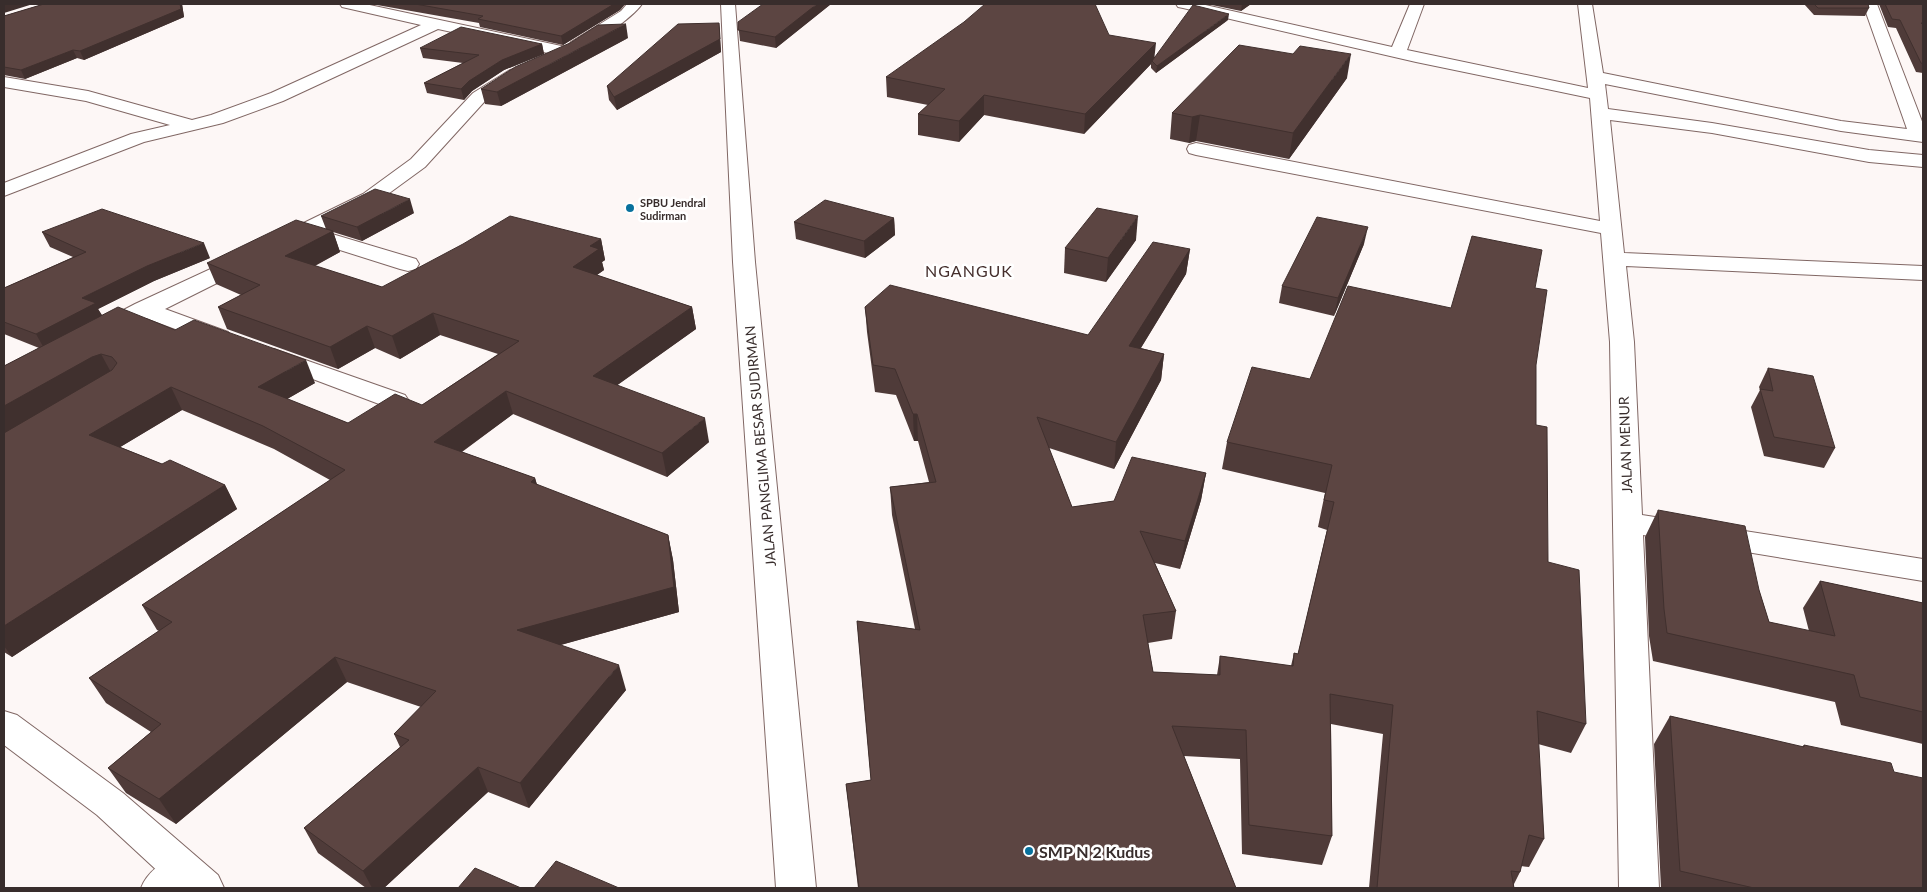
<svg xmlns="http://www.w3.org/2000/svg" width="1927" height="892" viewBox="0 0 1927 892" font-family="Lato,sans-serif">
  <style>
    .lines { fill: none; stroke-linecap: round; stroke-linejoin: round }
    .street-casing { stroke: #806764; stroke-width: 2 }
    .secondary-casing { stroke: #806764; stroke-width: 2 }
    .street { fill: #fff; fill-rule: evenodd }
    .secondary { fill: #fff; fill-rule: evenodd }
    .wall { fill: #4f3b39 }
    .shaded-wall { fill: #40302e }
    .building { fill: #5c4542; stroke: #40302e }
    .poi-dot { fill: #08719d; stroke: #fff; stroke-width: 2 }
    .labels { text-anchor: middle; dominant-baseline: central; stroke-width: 5; stroke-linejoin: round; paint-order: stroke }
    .far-poi-label { font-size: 11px; font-weight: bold; fill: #382d2c; stroke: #fff; text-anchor: start }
    .street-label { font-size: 14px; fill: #382d2c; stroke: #fff }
    .quarter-label { font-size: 16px; letter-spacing: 1px; fill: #452f2d; stroke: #fff }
    .near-poi-label { font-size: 16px; font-weight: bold; fill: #382d2c; stroke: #fff; text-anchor: start }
  </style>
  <rect width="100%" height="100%" fill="#fdf7f6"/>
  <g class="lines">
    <!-- street casing -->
    <g class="street-casing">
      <g id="street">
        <polygon points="340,4 365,4 566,47 572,49 574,52 572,55 566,57 438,29 283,101 223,123 144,142 4,196 4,183 131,134 170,125 86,101 4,87 4,77 88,91 192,120 211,115 271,93 421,25 342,7"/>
        <path d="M627,4h15c-9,13 -55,48 -71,44l-2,-3 2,-3 50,-31z"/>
        <polygon points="1176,4 1201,4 1392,47 1410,4 1424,4 1407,50 1588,88 1578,4 1592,4 1603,73 1841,121 1907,129 1863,4 1877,4 1923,124 1923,142 1841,131 1605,84 1608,109 1712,123 1869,150 1923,155 1923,167 1869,162 1712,133 1610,120 1624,253 1923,266 1923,280 1626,266 1634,342 1642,515 1923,559 1923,581 1643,535 1659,888 1619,888 1610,342 1601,233 1196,155 1189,153 1187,149 1189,145 1196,143 1600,221 1590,98 1416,62 1183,8 1178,7"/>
        <path d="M516,69l6,1 2,4 -2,4 -37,23 -60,66 -48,35 -55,29 94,28 3,5 -3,5 -8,2 -8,-2 -95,-30c-11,6 -19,12 -32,9l-3,-5 3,-5 90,-44 48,-35 62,-66 37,-23z"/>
        <path d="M245,253l8,2 3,5 -3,5 -88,44 63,23 3,5 -3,5 -9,2 -9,-2 -64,-24c-16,8 -34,23 -53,18l-3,-5 3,-5 42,-22z"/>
        <polygon points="274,349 405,395 409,401 405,407 396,409 387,407 265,361 262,356 265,351"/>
        <path d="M183,853l14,5 6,13 -6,13 -6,4h-50c7,-18 24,-28 42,-35z"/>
      </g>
    </g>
    <!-- secondary casing -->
    <g class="secondary-casing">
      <g id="secondary">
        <polygon points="721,4 735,4 755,262 816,888 776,888 733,262"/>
        <polygon points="4,711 17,715 123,793 218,875 224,888 176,888 97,815 4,745"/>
      </g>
    </g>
    <!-- street -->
    <use href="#street" class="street"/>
    <!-- secondary -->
    <use href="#secondary" class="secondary"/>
  </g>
  <!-- wall -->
  <g class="wall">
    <polygon points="44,4 182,4 184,17 84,60 77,58 25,79 4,75 4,76 4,16"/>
    <polygon points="377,4 625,4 620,10 563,45 480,27 479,23 377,5"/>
    <polygon points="831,4 776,48 740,41 738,22"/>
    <polygon points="1207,4 1251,4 1241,11"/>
    <polygon points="1804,4 1868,4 1869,8 1865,16 1814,15"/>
    <polygon points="1879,4 1923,4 1923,73 1916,72 1896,28 1888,27"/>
    <polygon points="1228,20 1156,73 1151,68 1151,64 1084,134 984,115 959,142 918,135 918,114 928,105 887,97 886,77 1109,35 1155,57"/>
    <polygon points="719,23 721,52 617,110 609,100 607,86"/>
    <polygon points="628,38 501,106 485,104 481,89"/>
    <polygon points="542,44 544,54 504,70 472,91 464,100 427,93 424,83 463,63 423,58 420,48"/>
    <polygon points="1347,78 1289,159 1196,141 1189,143 1170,139 1172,113"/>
    <polygon points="414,213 362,241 333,232 340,252 315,266 382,287 601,239 605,260 602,262 604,270 597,275 692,307 696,329 617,385 709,442 667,477 513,414 462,452 535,478 537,485 668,535 673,560 679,612 560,645 626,690 529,808 488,792 384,888 366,888 318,853 304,828 400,747 394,734 421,707 347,682 176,824 126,793 108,768 151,732 106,703 89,678 159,631 157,630 142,605 330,480 274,449 182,410 120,447 162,464 225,485 237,509 12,657 4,652 4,366 39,348 4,334 4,288 73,257 50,247 42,232 210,258 154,281 98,309 102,315 175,330 315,383 287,399 348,423 422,405 498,354 440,335 400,359 375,348 338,369 227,329 218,307 241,295 216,284 207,263 326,229 321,216"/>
    <polygon points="894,218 895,235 865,258 796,239 794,222"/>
    <polygon points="1136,240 1106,282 1064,273 1065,248"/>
    <polygon points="1364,244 1334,316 1279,303 1282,286"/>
    <polygon points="1190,249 1186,274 1141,348 1164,354 1161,380 1114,469 1049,448 1072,507 1114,501 1206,473 1201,500 1180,569 1155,563 1176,611 1172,639 1148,643 1153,672 1217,675 1220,656 1291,666 1294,653 1298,654 1327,530 1318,527 1325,493 1222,469 1227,442 1310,379 1451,308 1535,288 1536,425 1548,562 1586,724 1571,753 1538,744 1544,839 1529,867 1521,866 1520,872 1514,884 1514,888 1369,888 1383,734 1331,724 1332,836 1322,865 1242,854 1240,759 1184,756 1236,888 858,888 846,784 871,780 857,621 915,629 892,515 890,487 929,482 918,441 914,441 896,395 875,392 867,332 865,307 1088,335"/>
    <polygon points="1768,368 1835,448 1824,468 1764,456 1751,407 1760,390 1759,387"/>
    <polygon points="1658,510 1759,590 1769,622 1809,631 1803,608 1820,581 1923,603 1923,744 1841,725 1835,702 1653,661 1649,636 1645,537"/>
    <polygon points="1670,716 1802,747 1804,745 1894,772 1923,888 1661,888 1654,744"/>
  </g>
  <!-- shaded-wall -->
  <g class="shaded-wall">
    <polygon points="4,4 33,4 4,13"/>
    <polygon points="180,4 182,4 184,17 84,60 80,51"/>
    <polygon points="614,4 625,4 620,10 563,45 561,36"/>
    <polygon points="817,4 831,4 776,48 775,37"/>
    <polygon points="1242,4 1251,4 1241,11"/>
    <polygon points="1229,14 1228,20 1156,73 1157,66"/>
    <polygon points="719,23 721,52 617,110 614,97"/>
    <polygon points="626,24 628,38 501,106 497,92"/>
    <polygon points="1156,43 1154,61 1152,61 1151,64 1084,134 1085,114"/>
    <polygon points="542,44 544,54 504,70 472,91 464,100 461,89 469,81 502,60"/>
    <polygon points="73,50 77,58 25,79 21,70"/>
    <polygon points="1351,54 1347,78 1289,159 1293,133"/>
    <polygon points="984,95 984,115 959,142 959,121"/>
    <polygon points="1200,115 1196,141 1189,143 1192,117"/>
    <polygon points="410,199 414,213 362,241 357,227"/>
    <polygon points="1138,216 1136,240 1106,282 1108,258"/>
    <polygon points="894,218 895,235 865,258 864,241"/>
    <polygon points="1368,227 1364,244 1334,316 1338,298"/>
    <polygon points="333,231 340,252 293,277 285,256"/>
    <polygon points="601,239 605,260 602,262 604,270 578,288 573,267 590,246"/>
    <polygon points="204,243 210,258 154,281 98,309 104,319 45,350 36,334 82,298 147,266"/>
    <polygon points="1190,249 1186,274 1126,372 1129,346"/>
    <polygon points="692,307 696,329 598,399 593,376"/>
    <polygon points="433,313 440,335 400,359 392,336"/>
    <polygon points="367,326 375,348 338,369 330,347"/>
    <polygon points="101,354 113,376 4,437 4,406 92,357"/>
    <polygon points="1164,354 1161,380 1114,469 1116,442"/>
    <polygon points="306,360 315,383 268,410 258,387"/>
    <polygon points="171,387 182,410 102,458 89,435"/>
    <polygon points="506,391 513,414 443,465 434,442"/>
    <polygon points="913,414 917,414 918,441 914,441"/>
    <polygon points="705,418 709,442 667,477 662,453"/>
    <polygon points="1206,473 1201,500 1180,569 1185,541"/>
    <polygon points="535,478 542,502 531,482"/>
    <polygon points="225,485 237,509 12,657 4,646 4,626"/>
    <polygon points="668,535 673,560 679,612 525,655 517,630"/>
    <polygon points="335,657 347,682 176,824 159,799"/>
    <polygon points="619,665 626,690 529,808 520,783"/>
    <polygon points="478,767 488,792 384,888 372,888 363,871"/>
  </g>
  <!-- building -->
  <g class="building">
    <polygon points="44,4 180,4 181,9 80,51 73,50 21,70 4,67 4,16"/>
    <polygon points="415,4 614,4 561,36 478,19 483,16"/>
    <polygon points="763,4 817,4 775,37 738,30 738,22"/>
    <polygon points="985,4 1095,4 1109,35 1156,43 1085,114 984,95 959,121 918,114 945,89 886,77 964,22"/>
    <polygon points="1814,4 1868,4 1869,8 1818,8"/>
    <polygon points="1885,4 1923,4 1923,23 1921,23 1923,25 1923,64 1921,63 1900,20 1892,19"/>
    <polygon points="1193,5 1229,14 1157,66 1152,61"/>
    <polygon points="719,23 720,39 614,97 607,86 678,24"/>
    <polygon points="626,24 497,92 481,89 515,67 570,43 598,25"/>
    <polygon points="461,27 542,44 502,60 469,81 461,89 424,83 479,55 420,48"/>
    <polygon points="1239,45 1293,54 1300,46 1351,54 1293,133 1200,115 1192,117 1172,113"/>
    <polygon points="375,189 410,199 357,227 321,216"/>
    <polygon points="825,200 894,218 864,241 794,222"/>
    <polygon points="1097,208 1138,216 1108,258 1065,248"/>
    <polygon points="102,209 204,243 147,266 82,298 96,303 36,334 4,322 4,288 86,252 42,232"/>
    <polygon points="510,216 601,239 590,246 599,249 573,267 692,307 593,376 705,418 662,453 506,391 434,442 535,478 531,482 668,535 674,587 517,630 619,665 520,783 478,767 363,871 304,828 409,740 394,734 436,691 335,657 159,799 108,768 161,724 89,678 172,622 142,605 345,470 263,426 171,387 89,435 162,464 170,460 225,485 4,626 4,433 112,370 117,363 112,357 101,354 92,357 4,406 4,366 118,307 175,330 194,320 306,360 258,387 348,423 395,394 422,405 519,341 433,313 392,336 367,326 330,347 218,307 260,285 207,263 296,220 333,231 285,256 382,287 463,244"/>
    <polygon points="1317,217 1368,227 1338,298 1282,286"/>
    <polygon points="1472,236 1542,250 1535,288 1547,290 1536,365 1536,425 1547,427 1548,562 1579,570 1586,724 1537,711 1544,839 1529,835 1520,872 1511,871 1514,888 1377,888 1393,705 1330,694 1332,836 1249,825 1246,730 1172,726 1236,888 859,888 846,784 871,780 857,621 920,630 890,487 936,482 917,414 913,414 895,369 873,365 865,307 890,285 1088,335 1153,242 1190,249 1129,346 1164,354 1116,442 1037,417 1072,507 1114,501 1132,457 1206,473 1185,541 1140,531 1176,611 1143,615 1153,672 1220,675 1220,656 1293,666 1294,653 1298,654 1334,502 1324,500 1332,465 1227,442 1252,367 1310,379 1348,286 1451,308"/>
    <polygon points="1768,368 1813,376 1835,448 1774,437 1760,389 1773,391"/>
    <polygon points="1658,510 1745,526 1759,590 1769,622 1835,636 1820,581 1923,603 1923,712 1860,697 1854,675 1667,633 1664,609"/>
    <polygon points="1670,716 1804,747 1804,745 1891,763 1894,772 1923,778 1923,888 1754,888 1680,871"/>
    <polygon points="556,861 619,888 534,888"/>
    <polygon points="475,868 521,888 458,888"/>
  </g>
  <!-- markers -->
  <g class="poi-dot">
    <circle cx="630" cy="208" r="5"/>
    <circle cx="1029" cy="851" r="5"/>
  </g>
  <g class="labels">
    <!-- far-poi labels -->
    <g class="far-poi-label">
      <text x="640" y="202">SPBU Jendral<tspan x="640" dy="13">Sudirman</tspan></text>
    </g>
    <!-- street labels -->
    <g class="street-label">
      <text transform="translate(1625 445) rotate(-92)">JALAN MENUR</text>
      <text transform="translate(760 446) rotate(-95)">JALAN PANGLIMA BESAR SUDIRMAN</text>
    </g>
    <!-- quarter labels -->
    <g class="quarter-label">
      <text x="969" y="270">NGANGUK</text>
    </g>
    <!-- near-poi labels -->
    <g class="near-poi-label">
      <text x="1039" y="851">SMP N 2 Kudus</text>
    </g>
  </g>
  <!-- border -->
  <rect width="1927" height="892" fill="none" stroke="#382d2c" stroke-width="10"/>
</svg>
